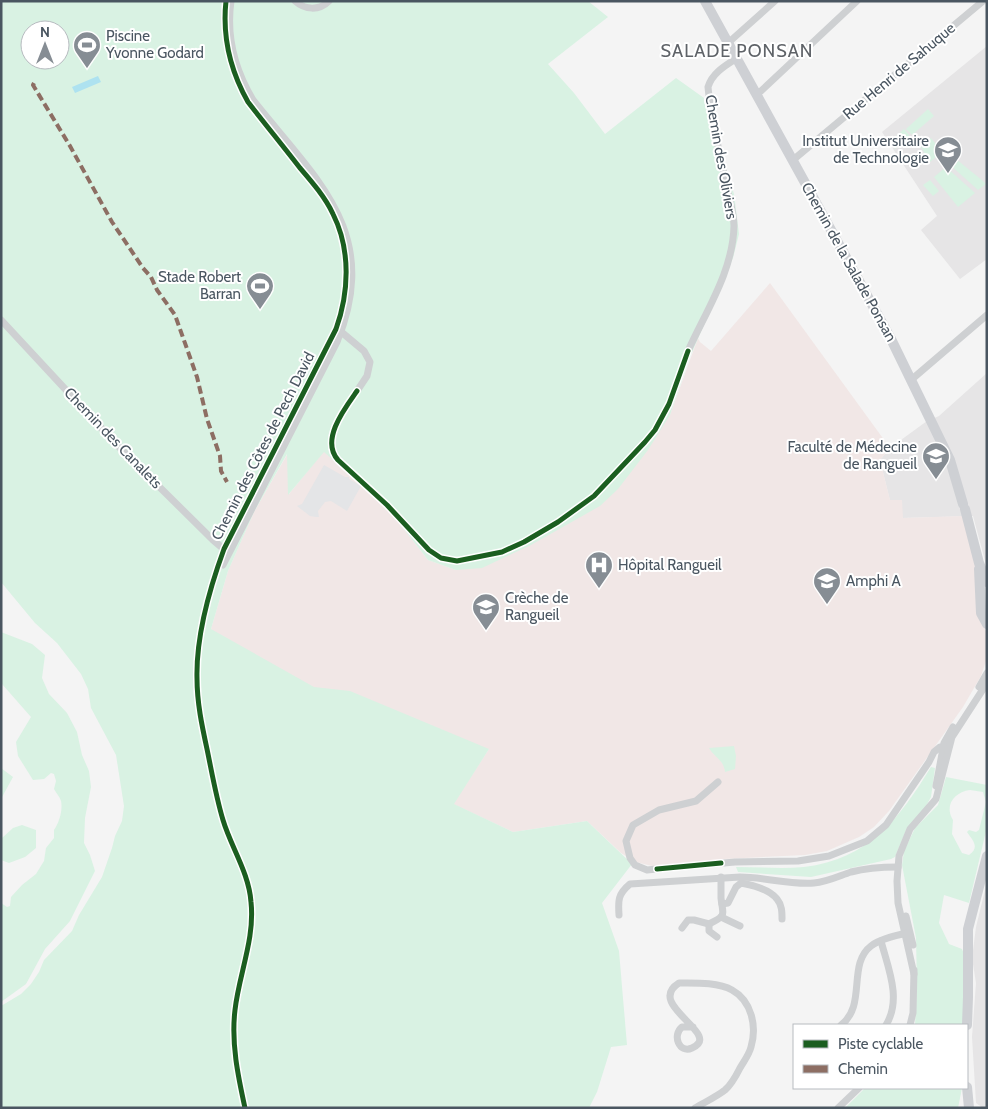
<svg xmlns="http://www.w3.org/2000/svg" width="988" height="1109" viewBox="0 0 988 1109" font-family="Cabin,sans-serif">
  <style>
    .education { fill: #e6e5e6 }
    .medical { fill: #f1e7e6 }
    .airport { fill: #e4e5e7 }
    .green { fill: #d9f2e3; fill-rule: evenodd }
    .water { fill: #aee2f0 }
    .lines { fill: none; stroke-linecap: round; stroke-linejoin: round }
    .street { stroke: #ced0d2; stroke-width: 7 }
    .secondary { stroke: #ced0d4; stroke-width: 10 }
    .quiet { stroke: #8d6e63; stroke-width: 4; stroke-dasharray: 8 4; stroke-linecap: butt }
    .cycleway-casing { stroke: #fff; stroke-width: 8 }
    .cycleway { stroke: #1b5e20; stroke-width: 5 }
    .labels { text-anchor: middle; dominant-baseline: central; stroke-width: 4; stroke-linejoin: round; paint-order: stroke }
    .poi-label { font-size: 15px; fill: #4a5661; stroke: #fff; text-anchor: start }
    .street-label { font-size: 15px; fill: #4a5661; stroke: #fff }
    .quarter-label { font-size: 18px; letter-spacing: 1px; fill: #5f6368; stroke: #fff }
  </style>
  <rect width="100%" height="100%" fill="#f4f4f4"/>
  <!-- education -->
  <g class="education">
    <polygon points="987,46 987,259 960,279 921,230 937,216 882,132"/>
    <polygon points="987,373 987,568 973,516 903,518 890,501 880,460 890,448 927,421 939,416"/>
    <polygon points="987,882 987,1108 983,1108 976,1103 972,1037 976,983 972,958 976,927"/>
  </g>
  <!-- medical -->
  <polygon class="medical" points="770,283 890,448 880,460 890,500 902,500 903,518 964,516 976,569 976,606 977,615 987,633 987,658 981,676 963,707 889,811 874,827 859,837 827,851 805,855 724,859 656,867 636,862 621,853 587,821 513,832 453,804 489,749 327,753 211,629 228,571 254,512 288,453 289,494 324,451 389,510 428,560 456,570 670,415 698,338 700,342 711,351"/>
  <!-- airport -->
  <polygon class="airport" points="324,465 345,477 349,477 349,479 361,486 347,511 331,501 325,502 318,511 319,517 316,517 310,516 297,506 302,504"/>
  <!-- green -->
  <g class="green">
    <path d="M1,1h587l20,16 -60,47 26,29 31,41 71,-56 28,20 30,96 5,40 -6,24 -43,99 -20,58 -22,35 -30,39 -18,17 -69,39 -49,23 -26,2 -28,-10 -39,-50 -65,-58 -36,43 -1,-41 -33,58 -26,59 -17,58 103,58 36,4 139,58 -35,55 59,28 74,-11 45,43 -30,39 17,48 8,94 -16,2 -14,45 -8,16h-588v-102l20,-12 10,-10 8,-12 5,-12 28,-29 7,-16 23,-38 10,-29 3,-12 7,-15 2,-15 -8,-51 -25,-47 -3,-19 -7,-15 -24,-31 -22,-20 -34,-41zM30,30h30v30h-30z"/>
    <polygon points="928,109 934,116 912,135 906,129"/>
    <polygon points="904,129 910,136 895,149 888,140 892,137 894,138"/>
    <polygon points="931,138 942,152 930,162 921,147"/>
    <polygon points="956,159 983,181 986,184 978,190 949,164"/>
    <polygon points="946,167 975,193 958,207 934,177"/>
    <polygon points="930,180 939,191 933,196 923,185"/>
    <path d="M1,632l31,12 13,11 -3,23 7,16 18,19 10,19 5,23 7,16 2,16 -6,31 -1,25 6,12 5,16 -25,50 -25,28 -19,35 -25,18v-99l6,4 3,-1 1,-9 11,-12 14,-11 8,-13 2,-13 8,-10v-8c5,-7 9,-20 7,-29 -1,-4 -5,-8 -7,-12l2,-8 -2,-7 -3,-1 -7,6 -11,1 -15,-24 -2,-14 15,-25 -29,-33 -1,1z"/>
    <path d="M734,746l2,10 -1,13 -10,3c-1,-12 -11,-15 -16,-24z"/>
    <path d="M931,767l4,1 -4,29 -6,11 -18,20 -12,29 -4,2 -80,18 -73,-5 -2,-5c22,0 46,2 68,0 65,-8 95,-48 127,-100z"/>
    <polygon points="1,768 13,777 1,799"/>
    <path d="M946,777l41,8v42l-18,76 -25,-8 -5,28 10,21 13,5 2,5 -1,71h-48l2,-38 -1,-49 -14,-73 2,-14 11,-23 23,-23zM970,790l13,2 3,10 -7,28 -3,2 -7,-2 -2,2c6,9 13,15 2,23l-7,-2 -10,-19 1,-14c-9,-14 1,-28 17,-30z"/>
    <polygon points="22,825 36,830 36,848 25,857 9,863 1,860 1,839 13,828"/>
    <polygon points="865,1088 962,1088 958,1108 845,1108"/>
  </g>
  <!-- water -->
  <polygon class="water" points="98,76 101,82 75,93 72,87"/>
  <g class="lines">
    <!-- street -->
    <g class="street">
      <path d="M226,1c-4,37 4,69 22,101 17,22 35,44 52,66 12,14 25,29 33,46 18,36 16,79 3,115l-112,220c-15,41 -28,86 -27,129 0,25 5,48 10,71 5,24 9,48 16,71 8,27 26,53 28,82 4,37 -12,72 -16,108 -4,33 3,66 10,98"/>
      <path d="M295,1c10,9 24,10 34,0"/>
      <polyline points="728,43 775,1"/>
      <polyline points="756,93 761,91 857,1"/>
      <polyline points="793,160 983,1"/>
      <polyline points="1,320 118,446 213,540 226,551"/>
      <polyline points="339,330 364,351 370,362 367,376 357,391"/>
      <path d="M688,351c18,-40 45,-80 46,-125 0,-14 -5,-28 -8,-42 -6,-32 -15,-64 -18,-97 4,-14 18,-22 29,-29"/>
      <polyline points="911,380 987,315"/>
      <path d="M223,565l114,-223c45,-111 -21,-162 -84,-242 -18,-30 -27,-64 -22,-99"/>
      <polyline points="979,687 987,673"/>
      <polyline points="718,782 696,801 659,810 633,825 626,841 630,858 635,865 647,870 657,869 735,862 798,861 829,856 867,841 886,825 929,762 934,752 940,747 943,747"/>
      <polyline points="936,786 944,743 953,727"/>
      <path d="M722,904l6,-1 8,-16 5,-4c11,2 29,7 36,16 5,6 5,13 5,20"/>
      <path d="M619,915c-1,-15 -1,-21 11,-31l110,-7c25,0 49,8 74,6 13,-1 25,-7 37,-11 15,-4 31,-5 47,-5"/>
      <polyline points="906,916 913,945"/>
      <polyline points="721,917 740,926"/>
      <polyline points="709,924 709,931 717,937"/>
      <path d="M682,928l6,-8h6l15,4c18,-9 14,-8 12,-26 0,-6 0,-14 0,-21"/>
      <path d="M881,941c7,27 21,58 5,84"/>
      <polyline points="914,974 898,903 897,881 899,856 910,829 936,799 952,737 987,683"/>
      <path d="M841,1025c26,-19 6,-61 30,-79 9,-7 26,-11 37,-13"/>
      <polyline points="910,1025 913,1013 914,970"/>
      <path d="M693,1027h-11c-10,8 -3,27 10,21 32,-14 -48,-43 -13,-65 16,0 39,-1 53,7 20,11 25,37 19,57 -2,8 -7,14 -11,21 -4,8 -8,16 -15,22 -9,7 -20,12 -30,18"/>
      <polyline points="838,1108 859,1088"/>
    </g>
    <!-- secondary -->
    <g class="secondary">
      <polyline points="705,1 891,339 950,460 963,504"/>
      <polyline points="965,509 979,563 987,582"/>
      <polyline points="979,569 981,613 987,624"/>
      <polyline points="967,1025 968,997 968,929 987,856"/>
      <polyline points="967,1087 969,1108"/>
    </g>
    <!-- quiet -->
    <polyline class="quiet" points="34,83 33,85 70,146 112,222 143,268 151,277 157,290 175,315 197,377 207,419 220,456 221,471 227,482"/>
    <!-- cycleway casing -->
    <g class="cycleway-casing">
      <g id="cycleway">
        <path d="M226,1c-4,37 4,69 22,101 17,22 35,44 52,66 12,14 25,29 33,46 18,36 16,79 3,115l-112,220c-15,41 -28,86 -27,129 0,25 5,48 10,71 5,24 9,48 16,71 8,27 26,53 28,82 4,37 -12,72 -16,108 -4,33 3,66 10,98"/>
        <path d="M357,391c-12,17 -37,49 -19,69l49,45 42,45 12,8 16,3 45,-9 22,-10 34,-20 36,-26 51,-54 10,-12 14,-26 19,-53"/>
        <polyline points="657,869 721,863"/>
      </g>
    </g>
    <!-- cycleway -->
    <use href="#cycleway" class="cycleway"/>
  </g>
  <!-- icons -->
  <defs>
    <g id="stadium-pin" transform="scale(1.4375)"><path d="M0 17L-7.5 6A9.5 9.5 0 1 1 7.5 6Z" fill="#868d94" stroke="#fff"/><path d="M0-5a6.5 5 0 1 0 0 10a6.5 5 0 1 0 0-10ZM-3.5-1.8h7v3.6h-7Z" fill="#fff"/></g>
    <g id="university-pin" transform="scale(1.4375)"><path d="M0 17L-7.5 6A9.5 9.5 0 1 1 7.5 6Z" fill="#868d94" stroke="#fff"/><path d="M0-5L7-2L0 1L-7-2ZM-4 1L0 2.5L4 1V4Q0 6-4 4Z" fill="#fff"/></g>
    <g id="hospital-pin" transform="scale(1.4375)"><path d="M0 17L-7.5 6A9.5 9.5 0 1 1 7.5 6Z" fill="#868d94" stroke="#fff"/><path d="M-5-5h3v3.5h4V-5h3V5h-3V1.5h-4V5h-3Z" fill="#fff"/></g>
    <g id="school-pin" transform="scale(1.4375)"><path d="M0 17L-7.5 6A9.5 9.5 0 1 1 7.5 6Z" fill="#868d94" stroke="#fff"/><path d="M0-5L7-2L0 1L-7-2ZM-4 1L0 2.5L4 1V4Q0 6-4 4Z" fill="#fff"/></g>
  </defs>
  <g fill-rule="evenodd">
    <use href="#stadium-pin" x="87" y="45"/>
    <use href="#university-pin" x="948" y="150"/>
    <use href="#stadium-pin" x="260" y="286"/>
    <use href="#university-pin" x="936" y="456"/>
    <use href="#hospital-pin" x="599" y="565"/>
    <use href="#university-pin" x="827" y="581"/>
    <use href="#school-pin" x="486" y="607"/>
  </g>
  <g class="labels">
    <!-- poi labels -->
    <g class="poi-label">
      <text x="106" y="36">Piscine<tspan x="106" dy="17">Yvonne Godard</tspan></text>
      <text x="929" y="141" text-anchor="end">Institut Universitaire<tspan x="929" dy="17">de Technologie</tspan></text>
      <text x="241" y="277" text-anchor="end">Stade Robert<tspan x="241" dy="17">Barran</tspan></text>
      <text x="917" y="447" text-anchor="end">Faculté de Médecine<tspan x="917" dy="17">de Rangueil</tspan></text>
      <text x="618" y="565">Hôpital Rangueil</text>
      <text x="846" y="581">Amphi A</text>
      <text x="505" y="598">Crèche de<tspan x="505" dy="17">Rangueil</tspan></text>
    </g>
    <!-- street labels -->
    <g class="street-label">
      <text transform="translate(899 71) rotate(-40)">Rue Henri de Sahuque</text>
      <text transform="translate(721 157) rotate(80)">Chemin des Oliviers</text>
      <text transform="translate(849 262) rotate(61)">Chemin de la Salade Ponsan</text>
      <text transform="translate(113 438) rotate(46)">Chemin des Canalets</text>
      <text transform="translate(263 446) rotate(-63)">Chemin des Côtes de Pech David</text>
    </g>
    <!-- quarter labels -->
    <g class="quarter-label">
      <text x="737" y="51">SALADE PONSAN</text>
    </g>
  </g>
  <!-- border -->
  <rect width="988" height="1109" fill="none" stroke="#4a5661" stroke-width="5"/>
  <!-- legend -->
  <rect x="793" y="1024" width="175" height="65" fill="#ffffff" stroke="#b7bbc0"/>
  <rect x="803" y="1040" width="25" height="8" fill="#1b5e20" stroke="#b7bbc0"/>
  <text x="838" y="1049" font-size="15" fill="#4a5661">Piste cyclable</text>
  <rect x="803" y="1065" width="25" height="8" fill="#8d6e63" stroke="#b7bbc0"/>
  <text x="838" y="1074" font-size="15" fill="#4a5661">Chemin</text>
  <!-- north arrow -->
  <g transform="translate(45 45)"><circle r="24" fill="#ffffff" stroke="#b7bbc0"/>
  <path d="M0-4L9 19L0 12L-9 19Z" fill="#868d94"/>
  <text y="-8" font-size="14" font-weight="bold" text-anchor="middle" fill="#4a5661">N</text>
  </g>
</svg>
